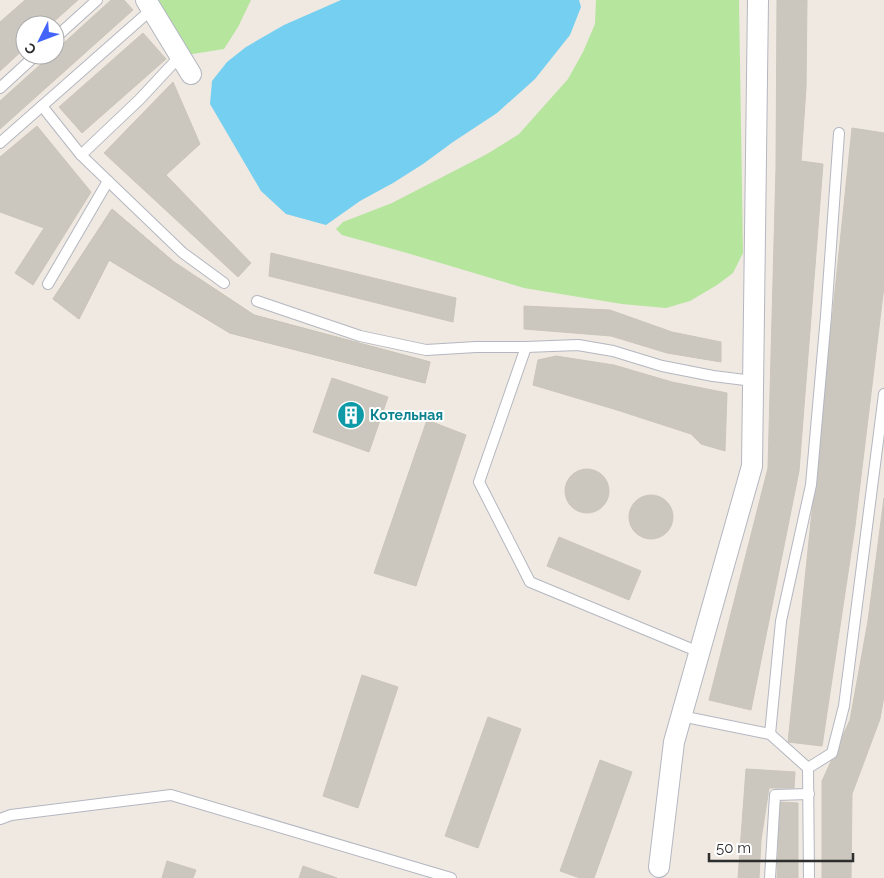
<svg xmlns="http://www.w3.org/2000/svg" width="884" height="878" viewBox="0 0 884 878" font-family="Raleway,sans-serif">
  <style>
    .green { fill: #b6e59e }
    .water { fill: #75cff0 }
    .building { fill: #cbc7bf; stroke: #cbc5ba }
    .lines { fill: none; stroke-linecap: round; stroke-linejoin: round }
    .service-casing { stroke: #b4b7c1; stroke-width: 12 }
    .minor-casing { stroke: #b4b7c1; stroke-width: 22 }
    .service { stroke: #fff; stroke-width: 10 }
    .minor { stroke: #fff; stroke-width: 20 }
    .labels { text-anchor: middle; dominant-baseline: central; stroke-width: 4; stroke-linejoin: round; paint-order: stroke }
    .culture-label { font-size: 14px; font-weight: bold; fill: #0d838f; stroke: #fff; text-anchor: start }
  </style>
  <rect width="100%" height="100%" fill="#efe9e1"/>
  <!-- green -->
  <g class="green">
    <polygon points="147,0 251,0 238,27 224,49 180,56"/>
    <polygon points="596,0 739,0 743,253 733,273 717,285 690,301 666,308 622,304 524,288 407,253 342,235 336,229 343,222 392,203 487,154 519,134 568,79 583,52 595,24"/>
  </g>
  <!-- water -->
  <polygon class="water" points="341,0 579,0 581,7 570,35 535,79 497,113 453,142 423,164 393,183 360,201 326,225 286,214 261,191 210,104 212,81 227,62 246,47 284,25"/>
  <!-- building -->
  <g class="building">
    <polygon points="25,0 78,0 50,25 25,25 25,48 0,71 0,22"/>
    <polygon points="111,0 124,0 133,10 0,129 0,101 51,55 55,55 55,51"/>
    <polygon points="777,0 807,0 806,88 801,161 823,164 799,471 751,710 709,700 768,468 776,168"/>
    <polygon points="143,33 166,59 82,133 59,107"/>
    <polygon points="173,82 200,144 166,175 251,263 238,277 104,153"/>
    <polygon points="37,126 91,192 33,285 15,273 44,228 0,212 0,157"/>
    <polygon points="852,128 884,133 884,286 855,526 822,746 788,742"/>
    <polygon points="112,209 174,262 254,315 430,362 425,383 230,333 109,260 79,319 53,299"/>
    <polygon points="112,209 174,262 254,315 430,362 425,383 230,333 109,260 79,319 53,299"/>
    <polygon points="271,253 456,298 453,322 269,276"/>
    <polygon points="524,306 610,310 672,332 721,342 721,362 667,353 611,336 524,329"/>
    <polygon points="556,356 614,365 672,382 727,393 725,451 701,444 691,434 617,410 533,385 538,360"/>
    <polygon points="332,378 388,397 369,452 313,432"/>
    <polygon points="427,420 466,435 416,586 374,573"/>
    <circle cx="587" cy="491" r="22"/>
    <circle cx="651" cy="517" r="22"/>
    <polygon points="884,498 884,696 880,719 852,794 851,878 822,878 822,781 850,720 868,621"/>
    <polygon points="559,537 641,571 629,600 547,566"/>
    <polygon points="362,675 398,687 358,808 323,796"/>
    <polygon points="488,717 521,729 478,848 445,836"/>
    <polygon points="600,760 632,772 594,878 580,878 560,871"/>
    <polygon points="746,769 795,772 794,788 769,788 761,840 759,878 738,878"/>
    <polygon points="780,802 798,803 798,878 777,878"/>
    <polygon points="167,861 196,870 193,878 162,878"/>
    <polygon points="303,866 337,878 299,878"/>
  </g>
  <g class="lines">
    <!-- service casing -->
    <g class="service-casing">
      <g id="service">
        <polyline points="55,38 97,0"/>
        <polyline points="180,56 140,99 81,155 183,253 224,283"/>
        <polyline points="0,88 36,55"/>
        <polyline points="42,106 81,155"/>
        <polyline points="0,143 152,9"/>
        <polyline points="48,284 108,181"/>
        <polyline points="257,301 360,336 426,350 476,347 526,347 578,345 613,351 662,366 713,376 753,381"/>
        <polyline points="526,347 479,482 530,582 699,652"/>
        <polyline points="681,716 770,734 781,621 811,485 826,316 839,133"/>
        <polyline points="770,734 808,768 809,878"/>
        <polyline points="808,768 832,753 844,706 884,394"/>
        <polyline points="0,819 11,815 171,795 451,878"/>
        <polyline points="770,878 775,795 809,794"/>
      </g>
    </g>
    <!-- minor casing -->
    <g class="minor-casing">
      <g id="minor">
        <polyline points="146,0 191,74"/>
        <polyline points="659,867 674,742 752,466 758,0"/>
      </g>
    </g>
    <!-- service -->
    <use href="#service" class="service"/>
    <!-- minor -->
    <use href="#minor" class="minor"/>
  </g>
  <!-- icons -->
  <defs>
    <g id="building-disc" transform="scale(1.4375)"><circle r="9.5" fill="#0f9aa8" stroke="#fff"/><path d="M-4-6H4V6H1V3H-1V6H-4ZM-2.5-4.3h1.7v1.8h-1.7ZM.8-4.3h1.7v1.8H.8ZM-2.5-1h1.7V.8h-1.7ZM.8-1h1.7V.8H.8Z" fill="#fff"/></g>
  </defs>
  <g fill-rule="evenodd">
    <use href="#building-disc" x="351" y="415"/>
  </g>
  <g class="labels">
    <!-- culture labels -->
    <g class="culture-label">
      <text x="370" y="415">Котельная</text>
    </g>
  </g>
  <!-- north arrow -->
  <g transform="translate(40 40) rotate(228)"><circle r="24" fill="#ffffff" stroke="#ababab"/>
  <path d="M0-4L9 19L0 12L-9 19Z" fill="#4264fb"/>
  <text y="-8" font-size="14" font-weight="bold" text-anchor="middle" fill="#2e2e2e">С</text>
  </g>
  <!-- scale -->
  <path d="M709 853v8h144v-8" fill="none" stroke="#2e2e2e" stroke-width="2.5"/>
  <text x="716" y="853" font-size="15" fill="#2e2e2e" stroke="#ffffff" stroke-width="4" paint-order="stroke">50 m</text>
</svg>
